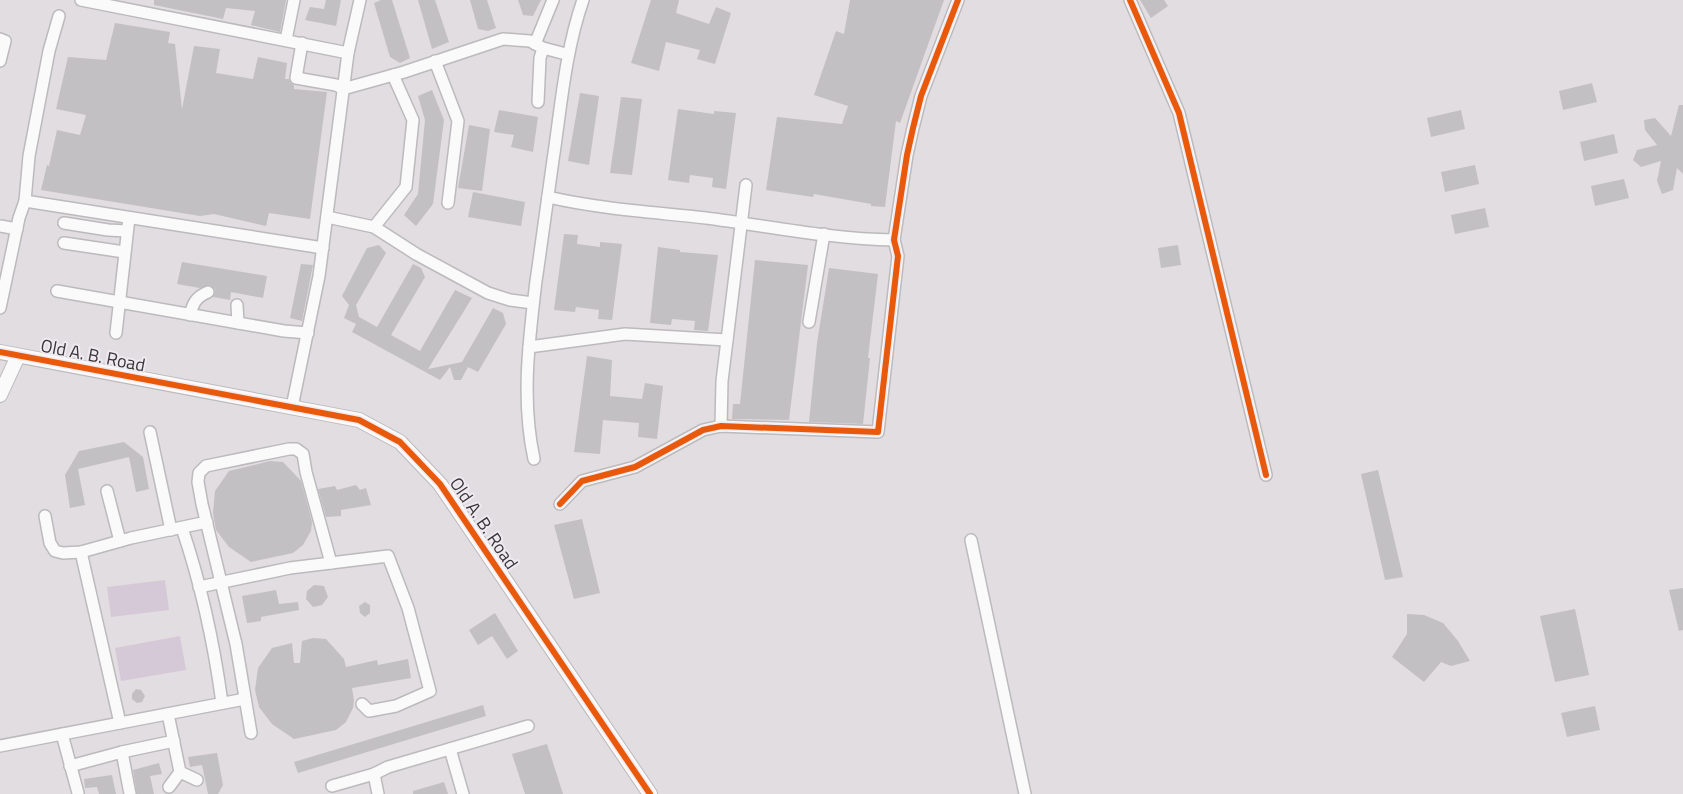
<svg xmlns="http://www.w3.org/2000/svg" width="1683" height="794" viewBox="0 0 1683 794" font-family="'Titillium Web',sans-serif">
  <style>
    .green { fill: #d6c9d7 }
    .building { fill: #c3c0c3 }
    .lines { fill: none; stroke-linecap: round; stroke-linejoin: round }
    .minor-casing { stroke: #bcbabc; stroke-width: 14 }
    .tertiary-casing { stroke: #bcbabc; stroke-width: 16 }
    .minor { stroke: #fafafa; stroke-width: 11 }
    .tertiary { stroke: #fafafa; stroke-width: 14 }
    .cycleway-casing { stroke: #efeaef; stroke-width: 9 }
    .cycleway { stroke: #e8590c; stroke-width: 6 }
    .labels { text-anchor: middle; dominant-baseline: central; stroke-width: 4; stroke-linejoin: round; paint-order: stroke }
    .street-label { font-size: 18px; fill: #373537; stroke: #efeaef }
  </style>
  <rect width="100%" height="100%" fill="#e1dde1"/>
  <!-- green -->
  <g class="green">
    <polygon points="165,580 169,610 111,617 107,587"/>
    <polygon points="180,636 186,670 121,681 115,648"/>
  </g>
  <!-- building -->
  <g class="building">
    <polygon points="154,0 286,0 280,32 251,25 255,11 226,8 223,19 154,5"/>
    <polygon points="326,0 341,0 336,26 305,20 310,7 324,9"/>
    <polygon points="381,0 392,0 410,58 400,63 390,57 374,3"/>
    <polygon points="418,0 435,0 449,42 432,49"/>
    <polygon points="470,0 487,0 496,28 488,31 478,29"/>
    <polygon points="518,0 541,0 533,16 523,15"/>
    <polygon points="651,0 679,0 676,13 709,24 716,7 731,13 715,64 697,59 700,50 666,42 659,71 631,63"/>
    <polygon points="850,0 944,0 900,123 896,121 885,207 871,206 871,204 814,194 813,197 766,190 777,117 842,124 848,106 814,95 836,31 844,34"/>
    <polygon points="1140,0 1164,0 1168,6 1151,18"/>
    <polygon points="115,23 170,32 168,43 175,44 182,109 194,46 220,49 216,73 253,79 258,57 287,63 285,79 289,79 291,83 294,85 294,89 327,92 310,219 269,213 266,226 214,214 200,216 41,190 47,165 49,166 57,130 80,135 86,115 56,109 68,57 106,60"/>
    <polygon points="1592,83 1597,102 1563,110 1559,91"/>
    <polygon points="432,90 444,120 433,204 416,226 404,215 418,194 425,120 418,96"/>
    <polygon points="580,93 599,96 589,165 568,161"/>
    <polygon points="621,97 642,99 632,175 610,173"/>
    <polygon points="1679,105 1683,105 1683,174 1677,168 1673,190 1662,194 1657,181 1661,161 1641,167 1633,160 1637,150 1657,145 1645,130 1644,120 1655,118 1671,136"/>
    <polygon points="678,109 714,114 714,111 736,113 726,189 712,187 713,178 690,175 689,183 668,180"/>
    <polygon points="499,110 538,117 533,152 511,147 514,135 494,132"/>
    <polygon points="1461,110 1465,129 1431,137 1427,118"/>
    <polygon points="469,125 490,129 482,191 458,188"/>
    <polygon points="1614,134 1618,153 1584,161 1580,142"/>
    <polygon points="1475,165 1479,184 1445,192 1441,172"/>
    <polygon points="1624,179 1629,198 1595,206 1591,186"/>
    <polygon points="473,192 525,202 521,226 468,217"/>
    <polygon points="1485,208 1489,227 1455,234 1451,215"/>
    <polygon points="564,234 578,235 577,244 600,247 600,242 622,244 612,320 598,319 599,310 576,307 575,312 554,310"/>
    <polygon points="379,245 386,253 356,305 359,317 377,327 413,264 421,268 425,277 391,335 420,351 455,290 472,298 428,369 462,362 493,308 503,313 506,324 478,372 468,367 461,380 454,380 450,367 440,380 352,332 356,324 344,318 349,305 342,296 367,248"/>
    <polygon points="1178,245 1181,265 1161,268 1158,248"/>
    <polygon points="658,247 680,250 680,252 718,255 708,331 694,330 695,321 672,319 671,325 650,323"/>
    <polygon points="755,260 808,265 789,420 732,419 733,404 740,404"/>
    <polygon points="182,262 267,276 263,298 231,292 230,300 213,297 215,293 215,289 209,285 200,288 177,284"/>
    <polygon points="301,264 313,265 302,321 290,318"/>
    <polygon points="829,268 878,274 868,358 870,358 863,424 809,422 817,343"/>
    <polygon points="587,356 612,360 610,396 642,399 645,383 663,386 657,439 638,437 639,423 603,420 600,454 574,452"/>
    <polygon points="124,442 143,457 149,489 136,492 129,457 78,469 85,505 70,508 65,475 79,451"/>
    <polygon points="270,461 283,462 301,481 312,522 311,531 303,545 293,553 251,562 229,547 216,530 213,513 215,491 229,471"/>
    <polygon points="1378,470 1403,577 1385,580 1361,474"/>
    <polygon points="356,485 360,490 366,488 371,505 341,510 341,516 326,517 318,489 335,486 337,490"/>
    <polygon points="582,519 600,593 574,599 554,525"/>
    <polygon points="314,585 324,586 328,597 322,605 313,607 306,599 307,591"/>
    <polygon points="1683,588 1683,630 1679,631 1669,590"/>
    <polygon points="276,590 279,604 298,602 299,610 261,617 261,621 247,623 242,596"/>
    <polygon points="365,602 370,605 370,613 365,617 360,613 359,606"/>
    <polygon points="1575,609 1589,675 1555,682 1540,616"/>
    <polygon points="495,613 518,651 507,659 492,636 478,645 469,630"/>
    <polygon points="1407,614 1424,615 1443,623 1458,641 1470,661 1451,666 1441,662 1424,682 1392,657 1407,634"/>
    <polygon points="313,638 326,639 344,659 346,667 377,660 378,665 408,659 411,678 352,688 354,700 353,708 346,722 336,730 294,739 272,724 259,707 255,690 258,668 272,648 292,643 294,663 300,663 302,641"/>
    <polygon points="136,689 141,690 145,696 142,702 137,703 132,699 132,694"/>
    <polygon points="483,705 486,716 298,773 294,762"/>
    <polygon points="1595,706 1600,730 1567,737 1561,713"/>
    <polygon points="547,744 563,794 525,794 512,754"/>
    <polygon points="217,753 223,785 218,794 208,794 202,765 190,767 188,757"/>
    <polygon points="159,763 162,774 150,776 154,794 137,794 133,770"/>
    <polygon points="112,775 116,794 99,794 97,787 85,788 84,779"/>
    <polygon points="444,782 448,794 413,794 413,791"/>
  </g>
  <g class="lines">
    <!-- minor casing -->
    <g class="minor-casing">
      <g id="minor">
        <polyline points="81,0 348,53"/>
        <polyline points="1130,0 1179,113 1266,475"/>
        <polyline points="0,39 5,41 0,61"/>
        <polyline points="286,40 294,0"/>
        <polyline points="302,43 296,78 336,85 343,89 404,72 503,39 530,41 543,48 562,53"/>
        <polyline points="535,44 553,0"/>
        <polyline points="435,61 458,121 448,203"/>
        <polyline points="538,102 540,58 543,48"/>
        <path d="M548,197c52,12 105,15 158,21 62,8 125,21 188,22"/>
        <polyline points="25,201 323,248"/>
        <polyline points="327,217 374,227 416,254 488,293 510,300 533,303"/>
        <polyline points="64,223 108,230 127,231"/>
        <polyline points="0,226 17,229"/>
        <polyline points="374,227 406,187 413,120 393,75"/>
        <polyline points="64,243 124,252"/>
        <polyline points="57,291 284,331 308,333"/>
        <polyline points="237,305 238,323"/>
        <polyline points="0,308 19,218 25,201 29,156 49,51 59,16"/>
        <path d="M190,315c3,-12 6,-18 18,-23"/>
        <polyline points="809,322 824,234"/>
        <polyline points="116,333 129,218"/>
        <polyline points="529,347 625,334 727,340"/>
        <polyline points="292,407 319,276 348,53 360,0"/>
        <polyline points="721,426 722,381 746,185"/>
        <polyline points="150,432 171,530"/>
        <path d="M534,459c-13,-59 -5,-119 2,-178 6,-40 11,-80 17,-121 8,-53 12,-108 30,-160"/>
        <polyline points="107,491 120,541"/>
        <polyline points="560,504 582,481 635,467 703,430 721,426 878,432 898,256 894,240 907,155 913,128 921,96 958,0"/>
        <polyline points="45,516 50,543 55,551 63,553 81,552 131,538 207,522"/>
        <path d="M182,528c19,56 32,116 40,175"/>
        <polyline points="971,540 1025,794"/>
        <polyline points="81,552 120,723"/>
        <polyline points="199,587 290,568 388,556 408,608 430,691 396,706 369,711 362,704"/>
        <polyline points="168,714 180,772 197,780"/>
        <polyline points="251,733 236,644 202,504 198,482 199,473 206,466 289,449 296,449 303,454 306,472 331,563"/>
        <polyline points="62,734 78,793"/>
        <polyline points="0,746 245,699"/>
        <polyline points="450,749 463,794"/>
        <polyline points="122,752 174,741"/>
        <polyline points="70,766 122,752 130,794"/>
        <polyline points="374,774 378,794"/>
        <polyline points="332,786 374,774 388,767 528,726"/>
        <polyline points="169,787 180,772"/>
      </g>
    </g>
    <!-- tertiary casing -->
    <g class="tertiary-casing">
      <g id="tertiary">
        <polyline points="0,352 359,420 400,442 440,484 650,794"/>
        <polyline points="0,395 18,356"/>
      </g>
    </g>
    <!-- minor -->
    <use href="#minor" class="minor"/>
    <!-- tertiary -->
    <use href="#tertiary" class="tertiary"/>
    <!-- cycleway casing -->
    <g class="cycleway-casing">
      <g id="cycleway">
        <polyline points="1130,0 1179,113 1266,475"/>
        <polyline points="0,352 359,420 400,442 440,484 650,794"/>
        <polyline points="560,504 582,481 635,467 703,430 721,426 878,432 898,256 894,240 907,155 913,128 921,96 958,0"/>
      </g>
    </g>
    <!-- cycleway -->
    <use href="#cycleway" class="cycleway"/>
  </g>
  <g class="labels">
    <!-- street labels -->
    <g class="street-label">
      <text transform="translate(93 355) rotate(11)">Old A. B. Road</text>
      <text transform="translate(484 523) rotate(56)">Old A. B. Road</text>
    </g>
  </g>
</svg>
